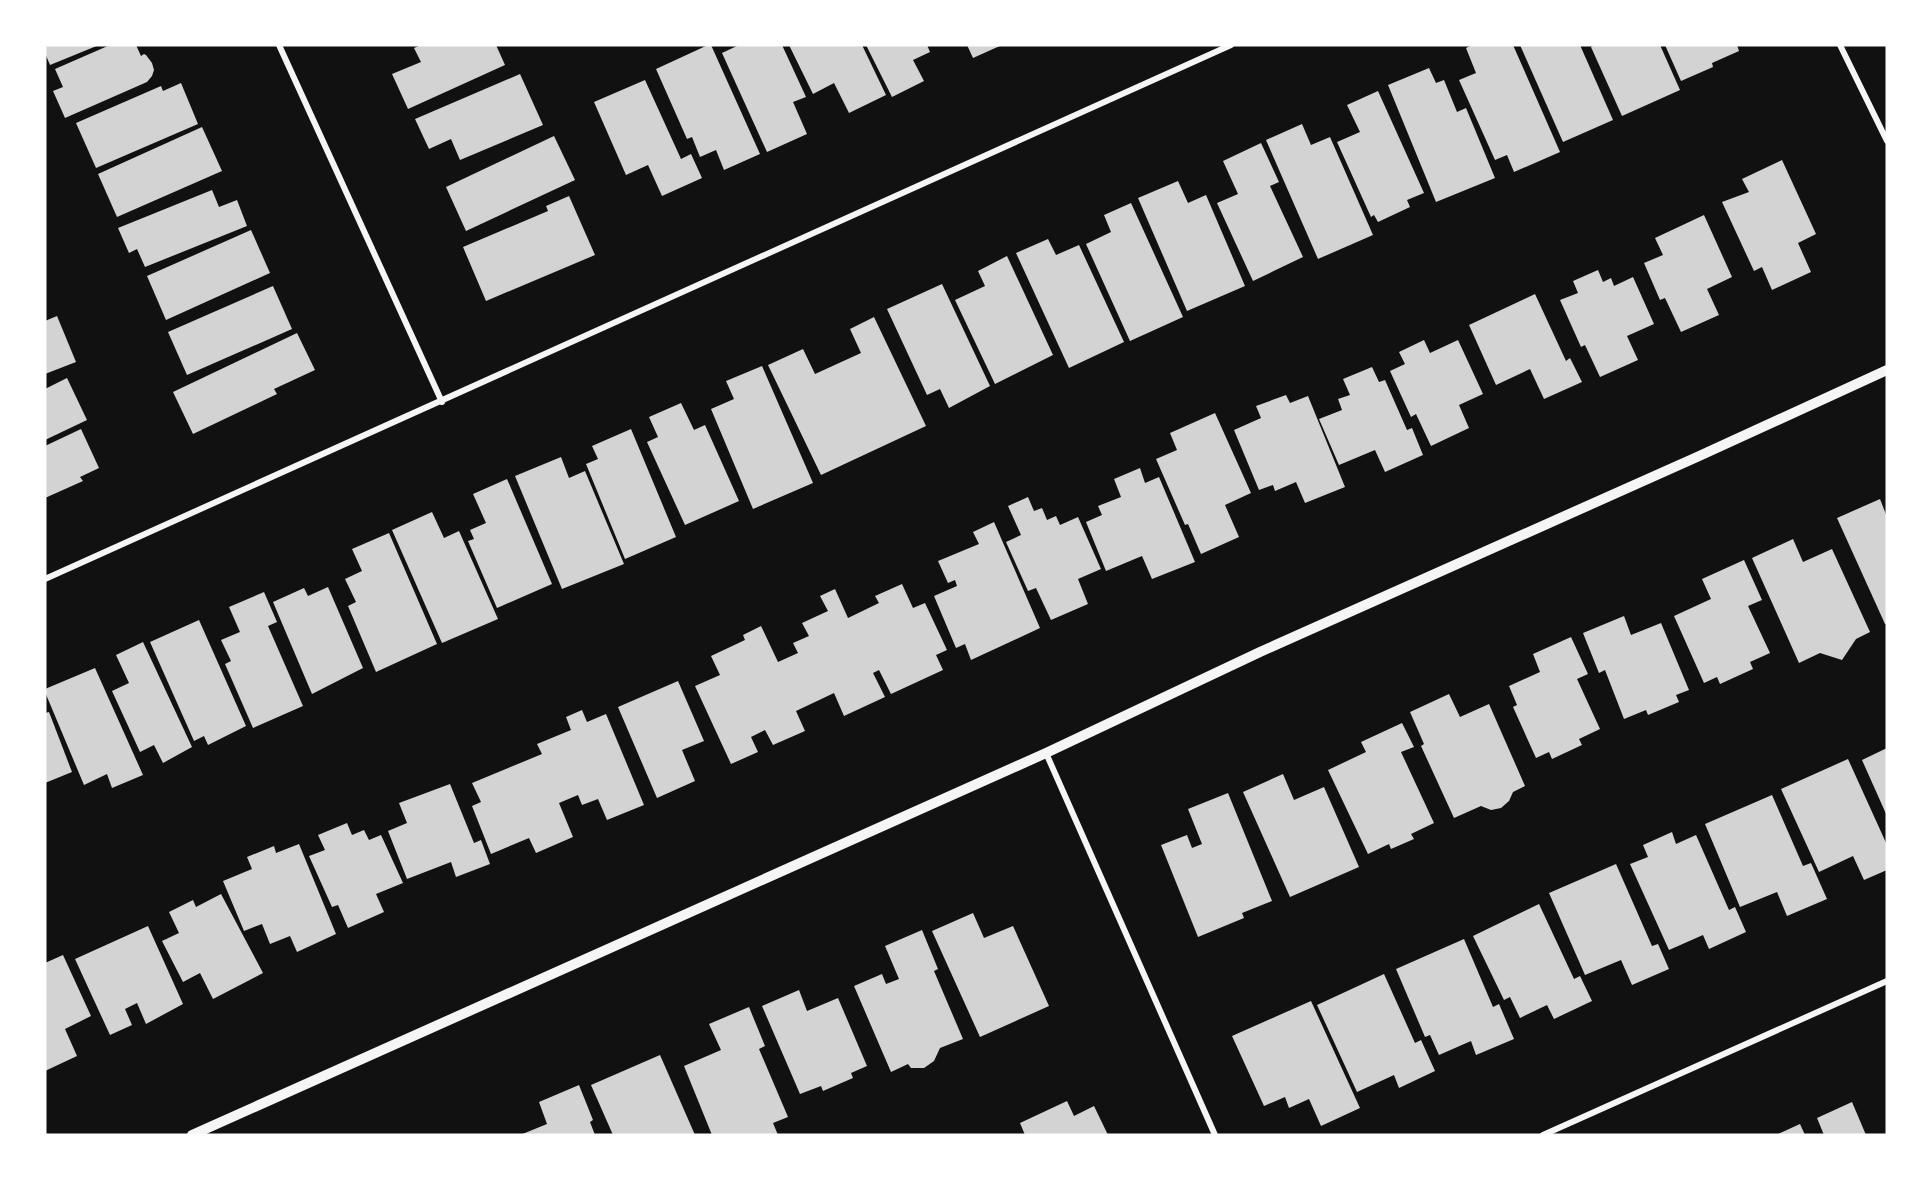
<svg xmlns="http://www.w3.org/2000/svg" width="1932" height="1180" viewBox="0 0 1932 1180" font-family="'PT Sans Narrow',sans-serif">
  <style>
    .building { fill: #d3d3d3 }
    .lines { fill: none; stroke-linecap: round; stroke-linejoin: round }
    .minor { stroke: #f5f5f5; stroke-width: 6 }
    .tertiary { stroke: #f5f5f5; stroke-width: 10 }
  </style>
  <rect width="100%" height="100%" fill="#111"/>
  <!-- building -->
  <g class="building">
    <polygon points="45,45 99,45 50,65 45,53"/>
    <polygon points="110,45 136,45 141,56 144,54 146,55 152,63 154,70 152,76 147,82 65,118 53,91 63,87 55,69"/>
    <polygon points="421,45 496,45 505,65 408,109 392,74 421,62 414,48"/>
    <polygon points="708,45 711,45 760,154 724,170 716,150 700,157 692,137 687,139 656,69"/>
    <polygon points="739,45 782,45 806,97 793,102 807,134 767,152 722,53"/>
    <polygon points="789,45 862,45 886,95 849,113 834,83 813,94"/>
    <polygon points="866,45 927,45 930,52 913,60 924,81 892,97"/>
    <polygon points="967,45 1002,45 973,58"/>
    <polygon points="1472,45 1513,45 1560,152 1514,172 1507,155 1495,160 1459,80 1476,73 1466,48"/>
    <polygon points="1520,45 1580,45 1613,120 1563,142"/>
    <polygon points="1595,45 1660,45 1680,90 1622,116 1591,47"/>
    <polygon points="1665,45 1737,45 1739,51 1712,63 1713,67 1681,81"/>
    <polygon points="1429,68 1436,83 1444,80 1457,112 1466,108 1495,178 1436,202 1388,85"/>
    <polygon points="520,74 543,125 460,160 451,139 429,149 415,119"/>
    <polygon points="645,80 681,159 691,154 702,178 662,196 648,165 626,175 594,102"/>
    <polygon points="181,83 198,124 96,168 76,123 161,86 163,91"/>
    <polygon points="1378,91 1424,193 1407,200 1410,207 1378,222 1374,215 1371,217 1337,142 1360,132 1347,105"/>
    <polygon points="1302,124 1311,145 1330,137 1373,235 1318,259 1266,140"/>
    <polygon points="202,127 222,171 117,217 98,174"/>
    <polygon points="554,136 575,180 466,231 446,187"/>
    <polygon points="1261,143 1279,182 1270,186 1303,257 1253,281 1217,203 1238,194 1223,161"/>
    <polygon points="1782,160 1816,234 1798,243 1811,272 1772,290 1762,267 1754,271 1722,202 1749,192 1742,179"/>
    <polygon points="1178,181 1188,203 1206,195 1245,286 1187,311 1138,198"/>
    <polygon points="212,190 219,207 237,200 247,226 145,267 137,249 129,253 118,228"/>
    <polygon points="569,196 595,255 486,301 463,247 548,211 546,206"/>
    <polygon points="1131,203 1183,317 1130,341 1086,244 1111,232 1104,215"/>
    <polygon points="1704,215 1732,277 1707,289 1719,315 1681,332 1665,298 1660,300 1644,263 1663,255 1655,238"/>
    <polygon points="251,230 270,273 166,320 147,276"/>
    <polygon points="1048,239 1056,255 1079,245 1124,342 1069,368 1016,253"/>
    <polygon points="1007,256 1053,355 995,384 955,300 985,286 978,271"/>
    <polygon points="1598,270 1603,282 1611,278 1614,286 1633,277 1654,324 1627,336 1638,360 1600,377 1585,345 1581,347 1560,300 1578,293 1573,281"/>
    <polygon points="942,284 990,386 949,408 940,389 927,395 887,309"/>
    <polygon points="273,286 292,329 187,375 168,332"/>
    <polygon points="1535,294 1566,361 1570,358 1582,382 1544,399 1530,369 1496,385 1469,325"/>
    <polygon points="57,316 76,362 45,374 45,321"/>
    <polygon points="874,317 926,426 821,475 768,365 803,349 815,374 861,353 850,329"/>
    <polygon points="297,333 315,370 274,389 277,394 193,434 173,392"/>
    <polygon points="1424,340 1430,353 1458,340 1483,394 1459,405 1469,428 1431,446 1416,414 1411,417 1390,371 1405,364 1399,352"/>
    <polygon points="762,366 813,483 753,509 711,409 734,399 726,381"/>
    <polygon points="1372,367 1379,382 1385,380 1407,430 1412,428 1423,455 1385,472 1375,450 1339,465 1319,419 1342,410 1338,399 1350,395 1343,379"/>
    <polygon points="67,378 87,420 45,440 45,389"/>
    <polygon points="1286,395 1290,403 1308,396 1345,487 1305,503 1296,482 1275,491 1273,485 1259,490 1234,430 1261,418 1256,406"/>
    <polygon points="681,403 694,430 705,425 739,501 685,525 647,442 658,437 649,417"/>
    <polygon points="1215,413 1251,493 1225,505 1239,537 1201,554 1188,524 1185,525 1156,459 1177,450 1170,433"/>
    <polygon points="81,429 99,468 80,477 83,481 45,498 45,446"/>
    <polygon points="631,429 676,537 625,559 586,464 598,459 592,446"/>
    <polygon points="561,457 569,478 585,471 624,564 562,589 515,476"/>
    <polygon points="1140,468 1145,483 1159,477 1195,562 1152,579 1142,556 1106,571 1086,522 1102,515 1098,506 1121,497 1114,479"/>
    <polygon points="507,479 552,584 497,608 468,541 474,539 470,530 486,523 473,494"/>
    <polygon points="1028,497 1034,511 1042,508 1047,520 1056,516 1060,525 1078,517 1101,569 1078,579 1088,604 1051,620 1036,588 1028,591 1006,542 1021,535 1008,506"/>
    <polygon points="1880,499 1887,517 1887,624 1885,624 1837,518"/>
    <polygon points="432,512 444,538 459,531 498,619 442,643 392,530"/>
    <polygon points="994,522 1040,628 971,660 965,644 956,648 934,596 957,586 955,580 948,583 938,561 979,544 973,532"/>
    <polygon points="389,533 437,644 376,672 348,606 356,602 345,579 362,571 352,549"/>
    <polygon points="1793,539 1803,562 1832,549 1870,632 1856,639 1842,660 1820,653 1799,663 1752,558"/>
    <polygon points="1744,560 1762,600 1748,606 1770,653 1750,662 1753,669 1720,684 1717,677 1704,683 1674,616 1711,599 1702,579"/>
    <polygon points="902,584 913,608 925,603 947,650 936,655 943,670 891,694 879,670 873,673 885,697 844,716 834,693 796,711 805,731 773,745 765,730 751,737 758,752 731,764 695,686 720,675 711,656 745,640 743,635 761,626 778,662 798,653 793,643 809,636 802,623 828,611 820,596 835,589 848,618 879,603 875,596"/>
    <polygon points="328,587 363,668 312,694 273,602 304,588 308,596"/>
    <polygon points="264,592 277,622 268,626 303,706 253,728 225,664 231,661 221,640 240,632 229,607"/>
    <polygon points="1624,616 1631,635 1661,623 1689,690 1676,695 1679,702 1648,715 1646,710 1624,719 1605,670 1599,673 1583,633"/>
    <polygon points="199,620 246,726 208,745 204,736 194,741 150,642"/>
    <polygon points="1571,637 1588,674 1577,679 1600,729 1579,739 1582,745 1552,759 1549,752 1536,758 1513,707 1517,705 1509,686 1540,672 1533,654"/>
    <polygon points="143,642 192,747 163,763 154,745 140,752 112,691 129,683 116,655"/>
    <polygon points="95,668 143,775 112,788 107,774 84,785 45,692 45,689"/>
    <polygon points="678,681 704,741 682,750 695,781 657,798 618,707"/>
    <polygon points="1449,694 1460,717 1489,704 1525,786 1513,792 1509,801 1501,808 1491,810 1481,806 1454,818 1421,746 1424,744 1410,712"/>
    <polygon points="582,710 587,722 606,714 644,805 607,820 598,799 582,805 578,795 559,803 573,837 536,853 529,838 491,854 472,806 481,802 472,783 542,754 537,744 571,730 566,717"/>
    <polygon points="49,712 72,772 45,783 45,713"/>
    <polygon points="1402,723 1414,747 1401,752 1434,823 1411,834 1414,839 1391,849 1389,844 1368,854 1328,770 1366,752 1361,742"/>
    <polygon points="1887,748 1887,816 1862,760"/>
    <polygon points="1848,759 1887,845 1887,870 1864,880 1853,856 1819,872 1781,789"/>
    <polygon points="1283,774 1294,800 1324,787 1359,867 1290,897 1243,792"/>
    <polygon points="450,784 474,843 481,840 490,864 456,877 451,862 407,879 388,831 407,823 399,803"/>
    <polygon points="1228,793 1272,901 1242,913 1244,918 1198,937 1161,845 1187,835 1192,848 1202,844 1188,809"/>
    <polygon points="1772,795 1803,866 1811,863 1827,899 1787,916 1777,892 1740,907 1705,824"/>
    <polygon points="347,823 352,835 364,830 369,840 381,835 403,883 376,894 384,912 348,928 338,905 332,907 309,856 325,850 318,835"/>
    <polygon points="1672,832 1676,844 1696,835 1729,910 1735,907 1746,932 1709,949 1703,935 1669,950 1630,864 1648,857 1643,845"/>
    <polygon points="299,844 336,934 297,952 290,936 270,944 262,924 244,931 223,881 252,869 247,857 274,846 276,853"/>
    <polygon points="1616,864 1652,946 1658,944 1669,969 1632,985 1621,960 1585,975 1549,893"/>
    <polygon points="221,894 263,973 213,999 200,973 183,982 162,941 179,933 169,912 193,900 196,907"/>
    <polygon points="1539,904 1574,979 1580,976 1592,1001 1554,1019 1547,1005 1520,1018 1510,997 1504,1000 1473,936"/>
    <polygon points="973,913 984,938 1013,926 1049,1006 980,1037 932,931"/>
    <polygon points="148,926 183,1004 146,1024 137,1003 125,1009 132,1025 110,1035 75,959"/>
    <polygon points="922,930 938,969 934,971 963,1039 940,1048 934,1061 924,1068 911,1068 908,1064 891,1072 854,986 882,974 886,984 899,979 885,946"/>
    <polygon points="1464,939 1493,1007 1499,1004 1514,1039 1476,1055 1471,1041 1439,1055 1430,1035 1425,1037 1396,969"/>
    <polygon points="63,955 91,1016 65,1029 77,1056 45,1071 45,963"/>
    <polygon points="1384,974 1415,1043 1421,1040 1435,1071 1399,1088 1394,1075 1357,1092 1317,1005"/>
    <polygon points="799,990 807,1011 838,998 867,1066 851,1073 853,1078 823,1091 821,1086 800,1094 762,1006"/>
    <polygon points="1311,1001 1360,1108 1321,1126 1309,1099 1289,1108 1285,1097 1264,1106 1232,1036"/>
    <polygon points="749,1007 765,1046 759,1049 788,1117 773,1123 778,1135 712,1135 684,1066 721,1050 709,1024"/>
    <polygon points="660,1055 695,1135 613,1135 591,1085"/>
    <polygon points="579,1085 593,1120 590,1122 595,1135 520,1135 547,1124 539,1102"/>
    <polygon points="1067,1101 1074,1116 1094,1106 1108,1135 1025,1135 1020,1123"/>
    <polygon points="1852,1102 1866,1135 1824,1135 1817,1118"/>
    <polygon points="1800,1124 1805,1135 1776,1135"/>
  </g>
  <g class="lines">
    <!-- minor -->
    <g class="minor">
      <polyline points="279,45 442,402"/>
      <polyline points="1840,45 1887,141"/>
      <polyline points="45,579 1231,45"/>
      <polyline points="1046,753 1215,1135"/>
      <polyline points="1543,1135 1887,981"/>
    </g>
    <!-- tertiary -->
    <polyline class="tertiary" points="192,1135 1046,753 1260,652 1697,457 1887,370"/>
  </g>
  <!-- border -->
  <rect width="1932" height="1180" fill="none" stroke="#ffffff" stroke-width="93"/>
</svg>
